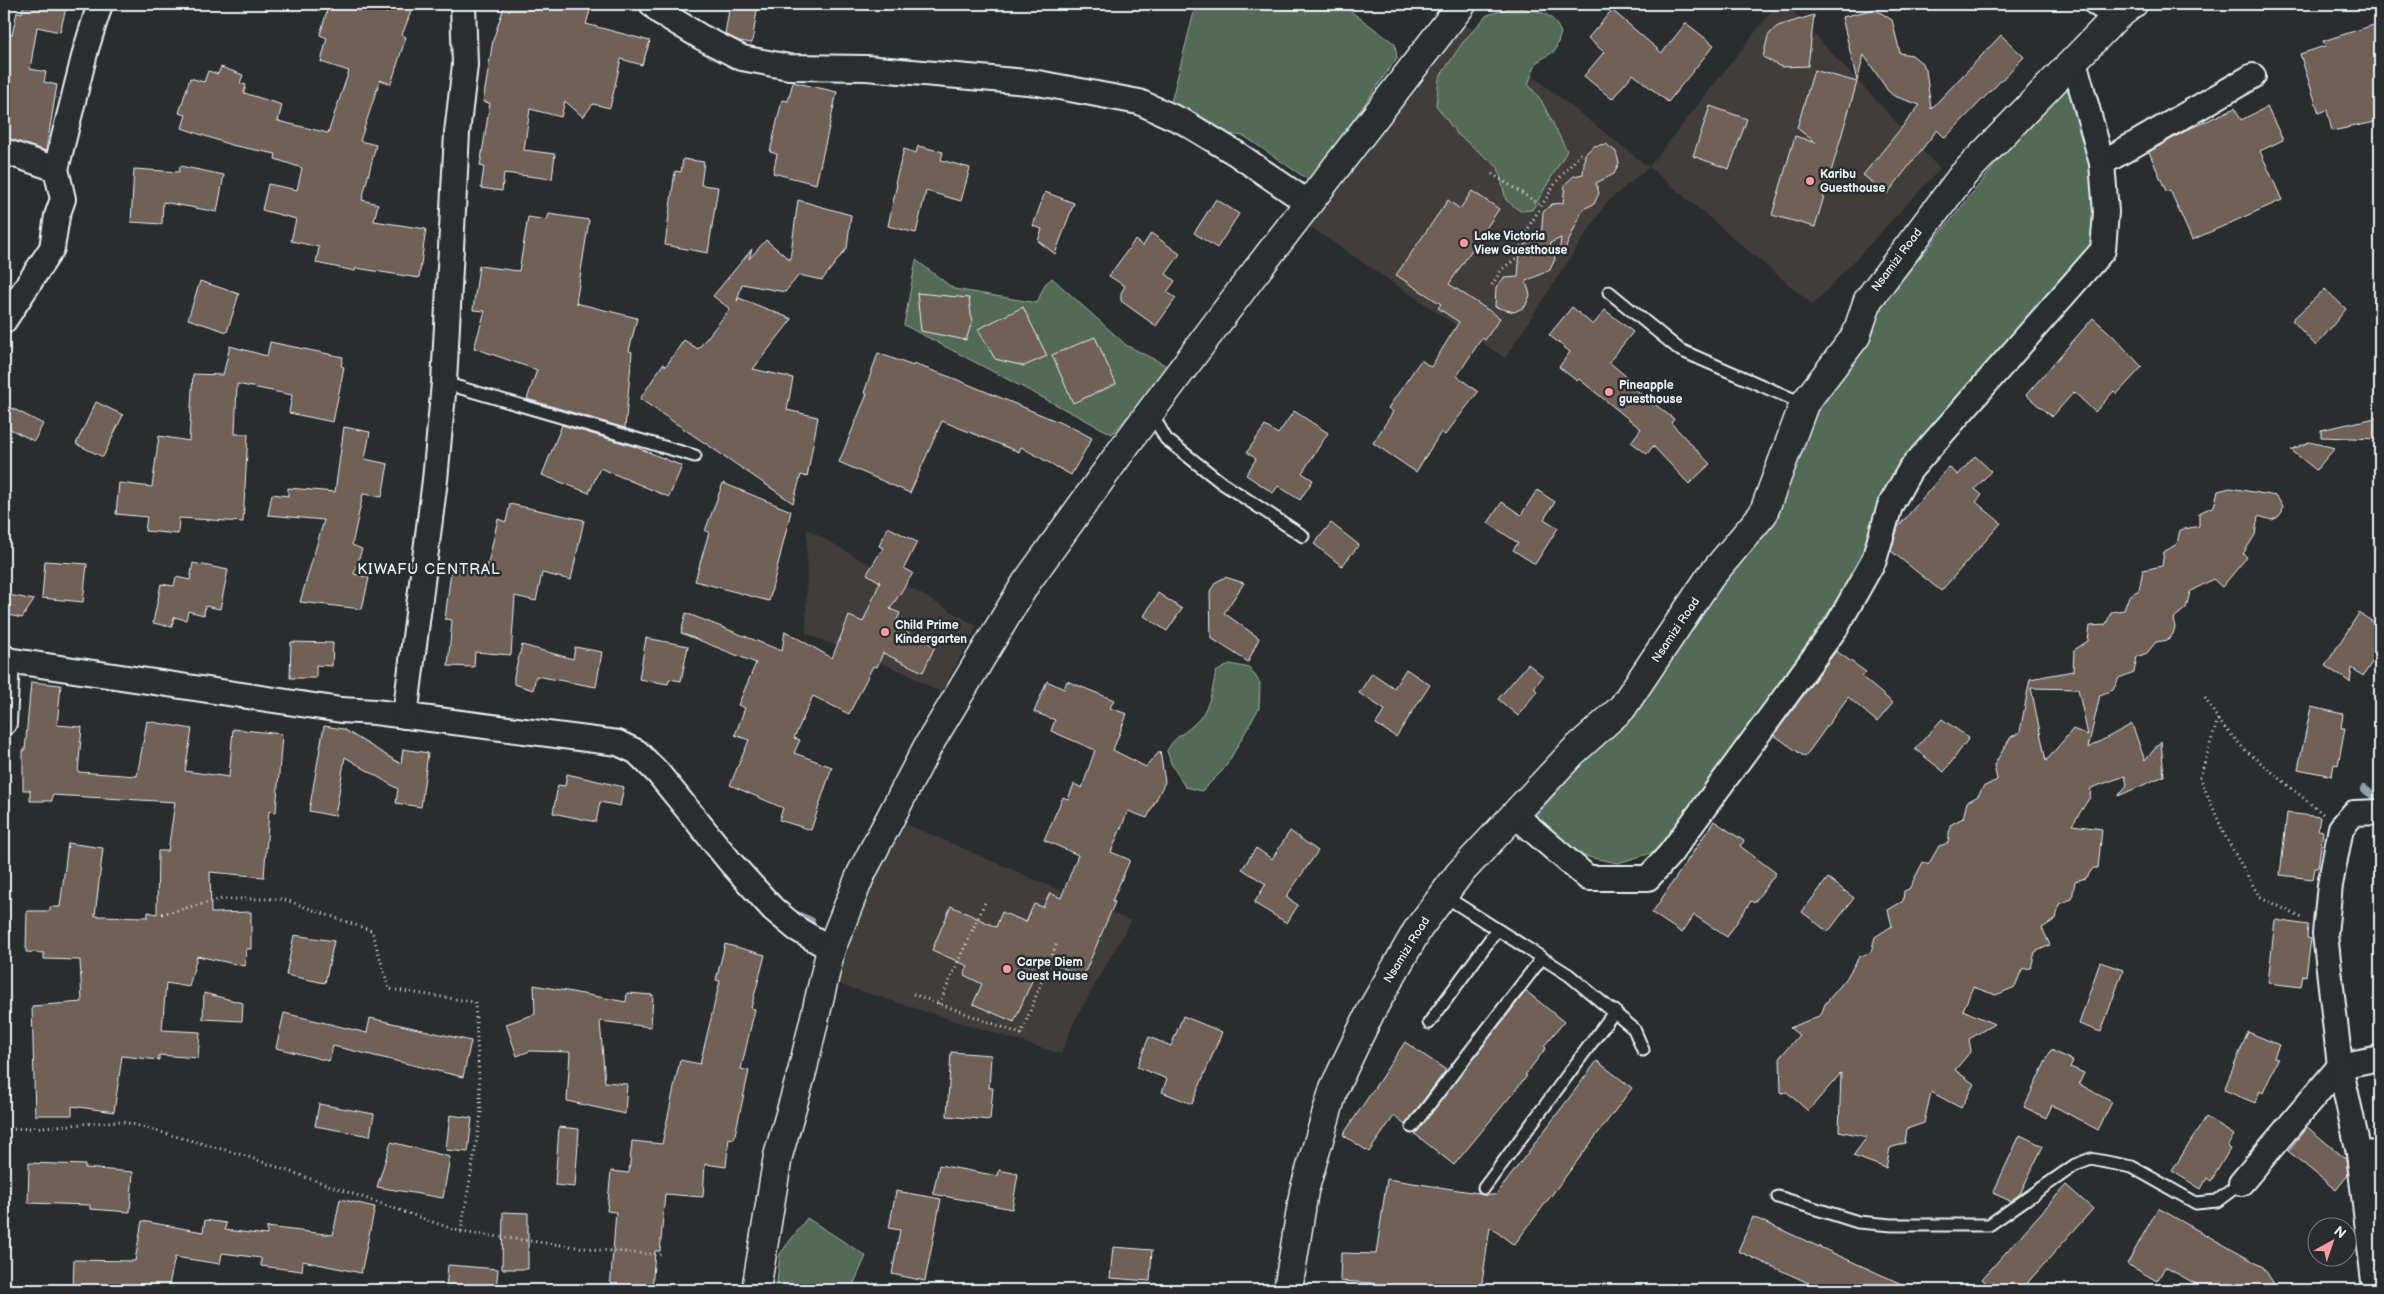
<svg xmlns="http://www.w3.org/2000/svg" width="2384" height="1294" viewBox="0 0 2384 1294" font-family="'Balsamiq Sans',sans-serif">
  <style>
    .built { fill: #3f3d3a }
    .green { fill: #526a57; stroke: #9daea8 }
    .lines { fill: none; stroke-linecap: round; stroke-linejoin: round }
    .stream { stroke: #8f9eaa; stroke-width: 8 }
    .building { fill: #6f6156; stroke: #e8f1f8; fill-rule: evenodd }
    .service-casing { stroke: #e8f1f8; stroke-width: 15 }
    .minor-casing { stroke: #e8f1f8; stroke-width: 28 }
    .tertiary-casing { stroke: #e8f1f8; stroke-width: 31 }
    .path { stroke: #e8f1f8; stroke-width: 3; stroke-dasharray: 1 4; stroke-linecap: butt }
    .service { stroke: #2a2d2e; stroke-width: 11 }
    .minor { stroke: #2a2d2e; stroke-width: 24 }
    .tertiary { stroke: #2a2d2e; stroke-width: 28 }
    .poi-dot { fill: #ff9aa2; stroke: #2a2d2e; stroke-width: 2 }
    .labels { text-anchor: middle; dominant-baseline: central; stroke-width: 5; stroke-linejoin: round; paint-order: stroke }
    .poi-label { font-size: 12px; font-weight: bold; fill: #e8f1f8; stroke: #2a2d2e; text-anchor: start }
    .street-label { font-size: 12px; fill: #e8f1f8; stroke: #2a2d2e }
    .quarter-label { font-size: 15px; letter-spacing: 1px; fill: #e8f1f8; stroke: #2a2d2e }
  </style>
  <rect width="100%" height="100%" fill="#2a2d2e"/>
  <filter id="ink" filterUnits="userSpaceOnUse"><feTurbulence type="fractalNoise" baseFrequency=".02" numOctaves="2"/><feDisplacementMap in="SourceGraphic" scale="10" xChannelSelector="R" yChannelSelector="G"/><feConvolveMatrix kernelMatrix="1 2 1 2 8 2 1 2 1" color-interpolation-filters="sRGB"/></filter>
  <g filter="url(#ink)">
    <!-- built -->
    <g class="built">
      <polygon points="1777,4 1786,4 1940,169 1813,305 1649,167 1607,202 1505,358 1307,225 1463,22 1649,167"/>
      <polygon points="807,529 977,626 941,693 903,672 806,634"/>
      <polygon points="906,824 1131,921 1075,1020 1061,1054 838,984 865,898"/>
    </g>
    <!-- green -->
    <g class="green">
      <polygon points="1196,4 1341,4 1395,44 1397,58 1310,181 1244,136 1165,126"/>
      <path d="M1513,7c23,4 38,2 48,26l-6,18 -18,11 -9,22 13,16 26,51 -35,59 -12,1 -14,-11 -8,-33 -41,-33 -21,-29 3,-27 24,-36 24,-27z"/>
      <polygon points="2070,83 2084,93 2118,209 2114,241 1886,508 1847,585 1668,848 1618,863 1549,849 1517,838 1619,720 1865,326 2012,144"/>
      <polygon points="916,260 954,289 1037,303 1045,284 1052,278 1126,345 1171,368 1112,434 904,325"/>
      <path d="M1230,664l20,4 10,15 -1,25 -34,60 -23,23 -17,-4 -14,-24 -4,-12c7,-14 14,-15 25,-25 17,-14 20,-34 24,-54z"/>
      <polygon points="807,1218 866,1256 851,1290 776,1290 780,1254"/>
    </g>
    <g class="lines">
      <!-- stream -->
      <g class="stream">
        <polyline points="2364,789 2380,800"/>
        <polyline points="792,913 811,921"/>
      </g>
    </g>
    <!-- building -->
    <g class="building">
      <polygon points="24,4 67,4 60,32 37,27 30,69 46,72 44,82 57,85 46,151 4,138 4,51 6,52 9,34 12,35 17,12 22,13"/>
      <polygon points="329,4 357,4 387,13 390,4 414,4 402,35 406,37 391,84 380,80 360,141 376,145 362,200 378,204 374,221 426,229 419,278 356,268 355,271 316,263 319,247 291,241 296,219 262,210 268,184 297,190 302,168 275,159 276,154 231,145 182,128 186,115 179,113 190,78 204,82 208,71 218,74 221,67 243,75 240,83 246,85 244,93 282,105 278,121 328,133 349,71 321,62 327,38 320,35"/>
      <polygon points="505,4 592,4 586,24 650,41 642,65 621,59 610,108 593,104 583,117 565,101 561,117 530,109 524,150 555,154 552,179 504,173 502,191 481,188 484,167 480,166 490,103 483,102 493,40"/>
      <polygon points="730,4 758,4 752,43 739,41 725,34"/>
      <polygon points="1875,9 1892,20 1900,53 1912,55 1923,64 1926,70 1931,109 2001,35 2024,57 1945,138 1937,130 1887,194 1863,175 1920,105 1894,96 1888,91 1864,55 1857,81 1842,17"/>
      <polygon points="1612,10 1662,53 1686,23 1714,45 1668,102 1633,74 1612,99 1584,76 1604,52 1588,38"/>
      <polygon points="1814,15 1808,66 1781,67 1763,57 1768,36 1773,30 1778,26"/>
      <polygon points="2380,23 2380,121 2332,131 2327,110 2319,113 2300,54 2325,46 2323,41"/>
      <polygon points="1814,70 1857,82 1815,227 1772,215 1795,136 1816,143 1797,128"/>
      <polygon points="793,82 837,92 816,184 773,173 777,154 770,152 782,100 788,101"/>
      <polygon points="1710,106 1747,119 1729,169 1693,156"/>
      <polygon points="2267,107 2283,140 2260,151 2282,200 2192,240 2170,190 2166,191 2149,152 2189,129 2235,108 2241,120"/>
      <polygon points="1606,144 1616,152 1619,163 1614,174 1596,183 1599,193 1594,204 1583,209 1562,256 1559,255 1561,238 1550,243 1555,259 1550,270 1526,281 1530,295 1525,307 1514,312 1495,307 1496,287 1504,278 1518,277 1520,250 1529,241 1541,240 1543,212 1552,204 1563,203 1565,184 1574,176 1583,174 1585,154 1594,146"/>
      <polygon points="918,146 943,152 941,160 970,168 961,201 926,191 916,233 888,226 897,184 895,183 904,149 916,153"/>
      <polygon points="683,159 704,162 701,185 718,187 708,253 665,245 675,171 681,172"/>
      <polygon points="180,166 224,175 217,212 163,202 162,224 131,222 134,169 179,172"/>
      <polygon points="1472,191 1499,209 1449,284 1500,318 1485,340 1482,338 1457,376 1478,392 1445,435 1441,432 1416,472 1373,443 1393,412 1388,408 1421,360 1431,367 1459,322 1438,308 1441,304 1396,275 1448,200 1460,209"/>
      <polygon points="1045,192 1074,203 1055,254 1038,241 1042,229 1033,226"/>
      <polygon points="1216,199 1239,214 1217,248 1194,233"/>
      <polygon points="798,200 851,215 847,248 822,280 799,275 785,292 742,284 737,301 739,298 792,319 753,369 793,378 787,410 818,417 807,477 801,475 793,503 640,399 663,364 666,366 684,340 698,349 730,309 713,296 752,249 749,259 766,240 790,260"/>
      <polygon points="549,214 589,220 576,303 637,318 629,351 632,352 625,428 527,399 537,370 474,348 485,311 473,310 479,266 519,271 528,217 547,220"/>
      <polygon points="1151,233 1180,254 1166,274 1175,281 1167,292 1176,298 1156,326 1121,301 1121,293 1125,286 1109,276 1135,240 1143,246"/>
      <polygon points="200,281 239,294 227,332 188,319"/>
      <polygon points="2325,289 2346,309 2316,346 2292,320"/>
      <polygon points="917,293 969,298 972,322 966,340 921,331"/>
      <polygon points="1023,307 1047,356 1024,366 995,359 978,329"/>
      <polygon points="1572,307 1593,325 1605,310 1633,332 1609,362 1634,383 1631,386 1674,419 1671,423 1710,464 1689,484 1653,446 1647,454 1631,442 1641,429 1579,379 1577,381 1559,367 1570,352 1549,335"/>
      <polygon points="2093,318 2112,335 2142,367 2117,394 2114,391 2095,412 2074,392 2052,417 2026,395"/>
      <polygon points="1095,337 1116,384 1073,403 1052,355"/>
      <polygon points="270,342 343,357 341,366 344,367 333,422 289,413 292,395 237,384 235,434 248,434 243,522 179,518 178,534 145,531 147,517 116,514 119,483 152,487 159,436 189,441 193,374 223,375 230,346 267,356"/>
      <polygon points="878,353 913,366 914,364 953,378 1073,428 1092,438 1071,475 1021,447 1019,452 942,421 910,493 839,462 867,394 864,393"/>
      <polygon points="96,402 123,415 103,457 76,444"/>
      <polygon points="12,408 43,424 34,441 4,426"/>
      <polygon points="1294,411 1328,433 1302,473 1313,480 1300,500 1278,486 1273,493 1246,475 1256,459 1247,452 1265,426 1278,434"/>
      <polygon points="2380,417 2380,439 2321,437 2321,430"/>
      <polygon points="562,425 636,447 682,466 669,497 600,468 589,493 542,475"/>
      <polygon points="344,427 370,432 365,459 388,464 382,497 363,494 352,545 362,549 354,574 369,578 362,609 300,602 324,520 268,515 272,494 288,496 288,488 335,492"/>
      <polygon points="2309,442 2335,448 2316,470 2291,450"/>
      <polygon points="1975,456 1991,471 1975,489 1982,495 1976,502 2001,523 1941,591 1891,551 1898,527 1949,467 1958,475"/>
      <polygon points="723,483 791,511 769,601 695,581 709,532 705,531"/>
      <path d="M2230,488l46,8 7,10 -1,6 -4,5 -6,3 -14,-4 -3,19 -12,19 4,3 -25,30 -9,-8 -23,13 -4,16 -13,11 2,8 -2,7 -5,6 -12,2 -9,11 -10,4 -3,15 -15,6 -6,12 -13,5 -12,53 44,-24 13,37 16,-20 3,35 -46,20 9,-11 -2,-9 -34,12 -1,9 -18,28 30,4 -4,39h-5l-7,10 -11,3 -3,18 -13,5 -3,15 -14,9 8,17 -15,7 -4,16 -9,1 -7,18 -19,8 -23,-8 -10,23 31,14 -25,15 2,12 -16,19 19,14 -13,24 -30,-16 -7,31 -17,6 -2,14 -15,5 -4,20 -33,-12 14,-19 -28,-6 2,-58 -33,38 -21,-19 -6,1 -1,-36 19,-22 -9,-7 31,-13 4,-11 21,-25 13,-22 12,-5 4,-15 17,-11 -4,-16 15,-9 1,-10 5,-2 14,-27 5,3 11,-19 9,-3 2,-18 13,-7 4,-16 11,-6 5,-9 14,-7 -3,-15 17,-28 9,-5 10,-53 43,-8 1,-21 14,-9 2,-15 16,-1 5,-13 13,-2 5,-14 10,-6 4,-20 19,-4 2,-14 13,-8 3,-14 19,-4v-13l15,-7 4,-15zM2031,688l47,1 10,46 -15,-6 -27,32z"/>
      <polygon points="1537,490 1555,502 1544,519 1558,528 1535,564 1513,550 1518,543 1488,523 1502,502 1521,515"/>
      <polygon points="510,504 584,520 571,580 542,573 536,601 515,596 511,655 475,652 474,667 448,666 452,620 445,619 452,563 487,568 498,519 506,522"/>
      <polygon points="1331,523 1359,545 1342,566 1314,544"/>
      <polygon points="888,527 917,542 904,568 913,573 890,609 900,613 894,626 935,646 923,672 883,653 877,667 873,666 849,714 813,696 794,738 800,740 794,753 832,767 811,830 779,820 783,808 730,785 749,740 735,735 745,708 738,705 756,663 681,633 686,613 782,651 785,631 832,658 849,616 863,622 880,582 867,574 883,548 879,546"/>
      <polygon points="45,561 87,564 83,602 42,598"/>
      <polygon points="193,563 228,570 220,609 205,606 204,615 188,611 186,620 174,617 172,627 153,623 161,584 174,586 176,577 190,580"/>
      <polygon points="1225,577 1244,583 1224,613 1259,638 1248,662 1211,638 1210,591 1216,582"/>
      <polygon points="1158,593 1182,609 1167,631 1144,616"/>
      <polygon points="4,594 34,600 22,618 4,614"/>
      <polygon points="2359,613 2380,626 2380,650 2363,676 2352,668 2350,682 2325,666"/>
      <polygon points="646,638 688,646 681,681 669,679 668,684 639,679"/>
      <polygon points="291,642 333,643 332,666 316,665 316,678 290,678"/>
      <polygon points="522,645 573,659 575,647 602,652 596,687 536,676 533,690 514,684 514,676"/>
      <polygon points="1836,651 1866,672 1862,677 1893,703 1877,722 1848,697 1805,757 1774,735"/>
      <polygon points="1528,664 1543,676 1534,688 1537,691 1518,716 1498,699"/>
      <polygon points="1406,669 1430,685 1396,737 1376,724 1385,710 1359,693 1372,673 1394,688"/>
      <polygon points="1047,681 1064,689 1067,681 1114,700 1110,708 1127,714 1113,750 1146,767 1160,751 1165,782 1147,818 1128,811 1111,852 1130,860 1112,901 1115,902 1083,977 1042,958 1014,1022 973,1004 982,984 964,975 968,966 932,950 951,906 996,927 1002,912 1026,922 1034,904 1043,907 1050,893 1061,898 1078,855 1044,840 1063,797 1068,799 1074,784 1082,788 1095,750 1051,731 1055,720 1034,712"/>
      <polygon points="31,682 61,685 57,725 82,727 78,772 137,776 147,721 192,729 185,771 229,777 233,729 282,734 276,812 269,811 264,877 210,872 211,913 251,912 251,949 246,949 245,966 197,956 189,987 166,983 162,1030 200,1032 198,1058 159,1055 159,1060 122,1056 114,1112 72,1106 72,1115 35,1115 32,1006 82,1002 80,960 44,959 44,953 26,952 27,911 50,911 50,907 60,907 68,843 103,848 95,916 148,917 148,912 157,914 158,851 168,851 175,802 52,795 52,801 30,801 30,790 23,790 23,750 25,750"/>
      <polygon points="2311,707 2343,714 2341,728 2345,728 2338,765 2334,764 2332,776 2298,769"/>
      <polygon points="1942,719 1969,738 1944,772 1915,749"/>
      <polygon points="324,726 343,729 401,764 403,749 428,753 421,807 396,803 398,789 345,757 335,816 309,811"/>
      <polygon points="567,774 624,787 620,806 600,802 596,822 553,813 558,785 565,786"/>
      <polygon points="2287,813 2320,817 2318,830 2323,831 2318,868 2315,868 2313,879 2280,875"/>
      <polygon points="1714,821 1744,841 1740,846 1776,873 1754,903 1751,901 1727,937 1694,915 1682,933 1652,913"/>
      <polygon points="1290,831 1318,851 1286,897 1298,905 1287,923 1254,903 1266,884 1242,869 1256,848 1272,859"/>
      <polygon points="1828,878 1854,898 1828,932 1802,912"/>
      <polygon points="2275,920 2308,925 2307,938 2311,939 2306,976 2303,975 2301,987 2268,983"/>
      <polygon points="294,935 334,941 325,983 286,975"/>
      <polygon points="725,944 765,955 751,1008 755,1009 741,1069 749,1071 734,1139 729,1138 726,1167 705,1164 703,1197 665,1194 660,1251 655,1251 652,1290 610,1290 616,1212 607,1211 611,1171 629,1173 632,1141 662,1144 680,1060 700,1064 720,981 716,980"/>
      <polygon points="2100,962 2123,970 2101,1032 2079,1024"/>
      <polygon points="534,985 626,1002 627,993 653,995 651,1027 600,1021 605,1082 627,1084 625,1114 567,1101 570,1052 530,1051 517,1056 506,1024 535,1014"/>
      <polygon points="1526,991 1564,1022 1544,1046 1546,1048 1525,1075 1527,1076 1454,1165 1415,1134"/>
      <polygon points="204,993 243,1003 242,1021 203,1019"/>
      <polygon points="284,1013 367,1033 370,1018 471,1041 463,1077 333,1046 329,1061 276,1048"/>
      <polygon points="1183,1016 1222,1032 1192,1104 1162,1092 1167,1079 1137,1067 1149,1037 1171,1046"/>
      <polygon points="2248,1032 2279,1045 2274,1057 2278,1059 2263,1093 2260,1091 2255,1103 2224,1090"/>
      <polygon points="1405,1042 1446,1070 1405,1125 1394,1116 1369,1152 1343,1135"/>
      <polygon points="2051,1050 2073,1061 2070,1067 2084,1073 2079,1084 2112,1102 2098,1130 2052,1105 2046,1118 2024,1107"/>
      <polygon points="951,1052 991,1055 989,1088 993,1088 990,1120 947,1116"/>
      <polygon points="1597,1061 1632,1088 1514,1245 1490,1227 1481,1290 1371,1290 1372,1283 1340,1281 1341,1253 1376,1254 1387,1179 1478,1193 1483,1195 1496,1195"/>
      <polygon points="319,1104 374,1114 370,1136 315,1126"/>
      <polygon points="450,1115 472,1118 468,1152 446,1150"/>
      <polygon points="2206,1117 2234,1135 2227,1147 2230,1149 2211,1181 2207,1178 2201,1189 2172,1171"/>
      <polygon points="559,1127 579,1129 575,1187 555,1185"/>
      <polygon points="2307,1127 2346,1159 2348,1175 2336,1190 2288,1151"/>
      <polygon points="2020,1135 2043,1146 2020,1194 2010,1201 1993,1193"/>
      <polygon points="391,1142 450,1157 443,1198 377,1187"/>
      <polygon points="29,1163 85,1165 85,1168 133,1172 130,1212 90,1209 90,1205 28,1203"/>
      <polygon points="939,1165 998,1176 999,1170 1018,1174 1012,1209 933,1194"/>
      <polygon points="2066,1185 2093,1209 2021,1290 1994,1290 1982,1279"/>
      <polygon points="896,1191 941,1199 925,1281 892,1274 900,1230 889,1228"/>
      <polygon points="340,1199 375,1207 361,1273 303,1261 302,1271 261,1266 261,1258 222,1253 220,1264 175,1257 168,1290 139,1284 139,1290 73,1288 74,1260 135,1261 142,1221 203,1232 205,1220 226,1223 225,1230 267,1235 267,1227 333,1235"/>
      <polygon points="2158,1208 2263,1267 2278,1290 2207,1290 2165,1267 2157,1281 2127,1264"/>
      <polygon points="503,1212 528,1213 528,1269 502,1269"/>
      <polygon points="1753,1217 1864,1267 1915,1290 1824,1290 1738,1251"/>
      <polygon points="1113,1247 1152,1250 1150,1281 1110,1278"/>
      <polygon points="448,1265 498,1269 496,1290 446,1290"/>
    </g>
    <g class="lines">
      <!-- service casing -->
      <g class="service-casing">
        <g id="service">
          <polyline points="1609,292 1680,350 1804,404"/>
          <polyline points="444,383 695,456"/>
          <polyline points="1151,412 1166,439 1222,483 1303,536"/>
          <polyline points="1443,895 1569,975 1634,1029 1643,1050"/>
          <polyline points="1429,1023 1497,930"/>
          <polyline points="1412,1127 1542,958"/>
          <polyline points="1484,1188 1615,1011"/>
          <polyline points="1778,1197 1858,1222 1892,1225 1989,1225 2075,1165 2091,1159 2132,1167 2196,1203 2217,1201 2241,1183"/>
        </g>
      </g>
      <!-- minor casing -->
      <g class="minor-casing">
        <g id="minor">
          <polyline points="652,4 660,12 701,37 742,58 789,67 866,68 1038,83 1139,102 1184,122 1237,154 1308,203"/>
          <polyline points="2097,4 2117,16"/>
          <polyline points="4,151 56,169"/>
          <polyline points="2102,163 2253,76"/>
          <polyline points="4,321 52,248 57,216 63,199 56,169 86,49 100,4"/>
          <polyline points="4,657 7,660 341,710 375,712 618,743 637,752 658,773 731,863 773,909 797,929 831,949"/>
          <polyline points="405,716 435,480 444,383 457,133 465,65 463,4"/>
          <polyline points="4,723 7,660"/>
          <polyline points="1515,815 1588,878 1648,878 1670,854 1837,626 1874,560 1890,506 1910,470 2103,250 2106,212 2102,163 2074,61"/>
          <polyline points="2359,1153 2380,1152"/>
          <polyline points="2241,1183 2340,1066 2380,1058"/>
          <polyline points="2375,1290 2359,1153 2340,1066 2325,934 2330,885 2341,828 2354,813 2380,812"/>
        </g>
      </g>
      <!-- tertiary casing -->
      <g class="tertiary-casing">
        <g id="tertiary">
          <polyline points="756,1290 778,1156 802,1072 831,949 861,874 928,746 1026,583 1127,443 1250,279 1462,4"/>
          <polyline points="1288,1290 1304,1191 1334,1088 1371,1011 1418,929 1459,874 1573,752 1622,708 1710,577 1763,514 1804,404 1856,336 1868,300 1963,175 2117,16 2133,4"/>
        </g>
      </g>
      <!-- path -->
      <g class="path">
        <polyline points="1492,174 1542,206"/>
        <polyline points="1492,285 1502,269 1517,258 1517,253 1531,223 1557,181 1583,151"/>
        <polyline points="2205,698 2218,719 2200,777 2224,834 2259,896 2302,918"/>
        <polyline points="2218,720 2244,749 2323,814"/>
        <polyline points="162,914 222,899 283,899 372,931 389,989 475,1002 481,1115 461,1232"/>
        <polyline points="913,994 1021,1034 1057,943"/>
        <polyline points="939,1004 986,900"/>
        <polyline points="4,1130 121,1121 243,1155 461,1232 600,1250 662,1255"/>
        <polyline points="350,1290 361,1287"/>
      </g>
      <!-- service -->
      <use href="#service" class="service"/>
      <!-- minor -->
      <use href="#minor" class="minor"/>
      <!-- tertiary -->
      <use href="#tertiary" class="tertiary"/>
    </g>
  </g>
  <!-- markers -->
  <g class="poi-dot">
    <circle cx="1810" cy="181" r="5"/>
    <circle cx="1464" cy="243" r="5"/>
    <circle cx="1609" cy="392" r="5"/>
    <circle cx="885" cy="632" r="5"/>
    <circle cx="1007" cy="969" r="5"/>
  </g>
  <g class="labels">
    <!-- poi labels -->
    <g class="poi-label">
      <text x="1820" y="174">Karibu<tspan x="1820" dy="14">Guesthouse</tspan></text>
      <text x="1474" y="236">Lake Victoria<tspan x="1474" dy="14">View Guesthouse</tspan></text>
      <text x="1619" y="385">Pineapple<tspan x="1619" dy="14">guesthouse</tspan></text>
      <text x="895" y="625">Child Prime<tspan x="895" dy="14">Kindergarten</tspan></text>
      <text x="1017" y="962">Carpe Diem<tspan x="1017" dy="14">Guest House</tspan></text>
    </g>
    <!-- street labels -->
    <g class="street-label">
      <text transform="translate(1897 260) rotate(-53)">Nsamizi Road</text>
      <text transform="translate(1676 630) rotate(-56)">Nsamizi Road</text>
      <text transform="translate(1407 950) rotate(-58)">Nsamizi Road</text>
    </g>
    <!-- quarter labels -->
    <g class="quarter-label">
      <text x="429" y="569">KIWAFU CENTRAL</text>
    </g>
  </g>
  <!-- margin -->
  <rect width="2384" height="1294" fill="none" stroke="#2a2d2e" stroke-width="20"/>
  <rect x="10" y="10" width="2364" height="1274" fill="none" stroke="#e8f1f8" stroke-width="2" filter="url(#ink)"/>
  <!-- north arrow -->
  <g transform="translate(2332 1242) rotate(40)"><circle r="24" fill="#2a2d2e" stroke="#767b7f"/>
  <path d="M0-4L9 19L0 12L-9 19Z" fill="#ff9aa2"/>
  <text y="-8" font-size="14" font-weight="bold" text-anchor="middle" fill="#e8f1f8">N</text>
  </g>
</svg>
